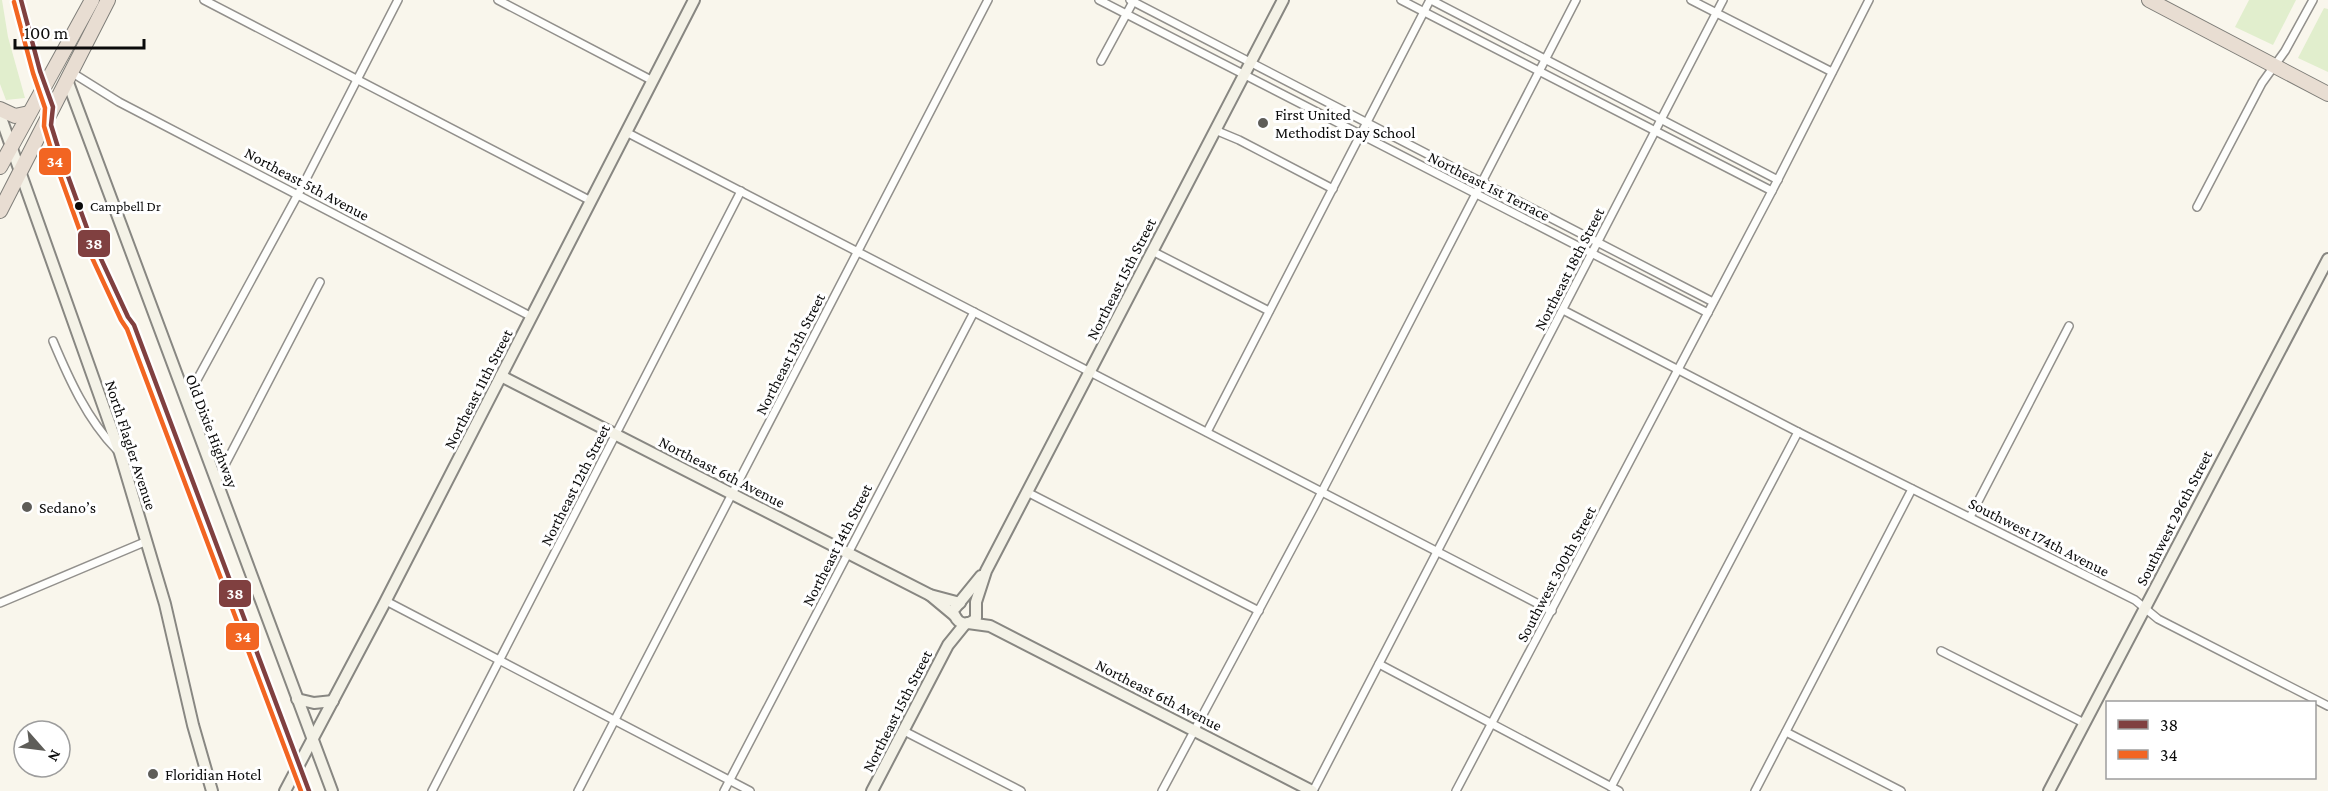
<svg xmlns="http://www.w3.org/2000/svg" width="2328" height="791" viewBox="0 0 2328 791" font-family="'Crimson Pro',serif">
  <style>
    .green { fill: #e1eecd }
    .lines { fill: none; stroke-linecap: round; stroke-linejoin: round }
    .street-casing { stroke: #92908c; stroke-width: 10 }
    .secondary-casing { stroke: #888782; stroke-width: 14 }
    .highway-casing { stroke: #7f7e79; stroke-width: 16 }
    .street { stroke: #fefefc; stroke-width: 7 }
    .secondary { stroke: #f4f2e7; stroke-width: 10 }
    .highway { stroke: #e8ddd2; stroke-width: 14 }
    .bus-1-casing { stroke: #fff; stroke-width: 9 }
    .bus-2-casing { stroke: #fff; stroke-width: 9 }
    .bus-1 { stroke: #804040; stroke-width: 4.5 }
    .bus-2 { stroke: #f26522; stroke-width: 4.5 }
    .poi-dot { fill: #5e5d59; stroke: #fff; stroke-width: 2 }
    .bus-dot { fill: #0a0a0a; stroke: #fff; stroke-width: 2 }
    .labels { text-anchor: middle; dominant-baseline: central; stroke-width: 6; stroke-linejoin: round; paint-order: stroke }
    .bus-label { font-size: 14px; fill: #0a0a0a; stroke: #fff; text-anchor: start }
    .poi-label { font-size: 16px; fill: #0a0a0a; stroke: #fff; text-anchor: start }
    .street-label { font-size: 16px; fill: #0a0a0a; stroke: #fff }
    .line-badge { stroke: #fff; stroke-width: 2 }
    .badge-label { font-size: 16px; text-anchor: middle; font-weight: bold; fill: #fff }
  </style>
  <rect width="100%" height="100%" fill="#f9f6ec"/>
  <!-- green -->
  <g class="green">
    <polygon points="0,0 2,0 8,37 25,98 6,100 0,84"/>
    <polygon points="2249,0 2296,0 2273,45 2235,27"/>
    <polygon points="2324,8 2328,9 2328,72 2298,58"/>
  </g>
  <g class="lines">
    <!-- street casing -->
    <g class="street-casing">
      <g id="street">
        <polyline points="204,0 591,201"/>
        <polyline points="498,0 653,81"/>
        <polyline points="1099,0 1708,313"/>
        <polyline points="1130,0 1713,302"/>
        <polyline points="1401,0 1772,191"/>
        <polyline points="1431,0 1778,180"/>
        <polyline points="1691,0 1832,72"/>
        <polyline points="1101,61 1134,0"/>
        <polyline points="71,72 119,102 532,317"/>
        <polyline points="1215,130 1239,140 1333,189"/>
        <polyline points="626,132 1552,611"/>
        <polyline points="2197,207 2262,83 2285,51 2313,0"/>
        <polyline points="1152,251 1269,311"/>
        <polyline points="1563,310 1798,432 2135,600 2158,619 2328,706"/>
        <path d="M53,341c16,38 34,78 63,108"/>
        <polyline points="186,400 303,185 398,0"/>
        <polyline points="1207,432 1430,0"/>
        <polyline points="216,482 320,282"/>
        <polyline points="1027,492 1259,611"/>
        <polyline points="1970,517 2069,326"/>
        <polyline points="386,601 750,791"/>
        <polyline points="0,603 147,541"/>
        <polyline points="1941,651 2084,723"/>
        <polyline points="1379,664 1619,791"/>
        <polyline points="904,731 1021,791"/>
        <polyline points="1786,732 1901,791"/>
        <polyline points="1611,787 1798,432"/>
        <polyline points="432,791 741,191"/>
        <polyline points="578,791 988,0"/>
        <polyline points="724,791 974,312"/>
        <polyline points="1162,791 1314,507 1576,0"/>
        <polyline points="1313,791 1723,0"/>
        <polyline points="1456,791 1772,191 1869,0"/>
        <polyline points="1755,791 1912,489"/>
      </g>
    </g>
    <!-- secondary casing -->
    <g class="secondary-casing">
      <g id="secondary">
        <polyline points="67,80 332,791"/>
        <polyline points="0,115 120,453 165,604 193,725 212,791"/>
        <polyline points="501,376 930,595 960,603"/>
        <polyline points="930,595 954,615"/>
        <polyline points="955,608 981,576"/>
        <path d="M955,616c4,9 14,10 21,2v-16l10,-31 297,-571"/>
        <polyline points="968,623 990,626 1312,791"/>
        <polyline points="297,699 314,703 333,701"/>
        <polyline points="285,791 383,606 694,0"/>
        <polyline points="872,791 948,645 965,624"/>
        <polyline points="2049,791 2328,259"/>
      </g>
    </g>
    <!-- highway casing -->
    <g class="highway-casing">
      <g id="highway">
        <polyline points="2149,0 2328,94"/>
        <polyline points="0,109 15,116 29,113"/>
        <polyline points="0,167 92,0"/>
        <polyline points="0,211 108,0"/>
      </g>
    </g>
    <!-- street -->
    <use href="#street" class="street"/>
    <!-- secondary -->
    <use href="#secondary" class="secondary"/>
    <!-- highway -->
    <use href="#highway" class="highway"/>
    <!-- bus-1 casing -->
    <g class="bus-1-casing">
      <polyline id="bus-1" points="21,0 40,71 53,107 51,125 61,157 88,231 128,317 134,325 309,791"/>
    </g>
    <!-- bus-2 casing -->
    <g class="bus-2-casing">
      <polyline id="bus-2" points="14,2 33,73 45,108 44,126 54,159 81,234 121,320 127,329 301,791"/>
    </g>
    <!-- bus-1 -->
    <use href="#bus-1" class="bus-1"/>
    <!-- bus-2 -->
    <use href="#bus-2" class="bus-2"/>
  </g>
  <!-- markers -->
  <g class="poi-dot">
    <circle cx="1263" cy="123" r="6"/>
    <circle cx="27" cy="507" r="6"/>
    <circle cx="153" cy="774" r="6"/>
  </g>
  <circle class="bus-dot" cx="79" cy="206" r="5"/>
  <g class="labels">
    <!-- bus labels -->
    <g class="bus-label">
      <text x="90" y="206">Campbell Dr</text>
    </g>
    <!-- poi labels -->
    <g class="poi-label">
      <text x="1275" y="114">First United<tspan x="1275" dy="18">Methodist Day School</tspan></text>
      <text x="39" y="507">Sedano’s</text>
      <text x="165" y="774">Floridian Hotel</text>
    </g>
    <!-- street labels -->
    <g class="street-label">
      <text transform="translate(307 184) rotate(28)">Northeast 5th Avenue</text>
      <text transform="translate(1489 186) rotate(27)">Northeast 1st Terrace</text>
      <text transform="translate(1569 269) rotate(-63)">Northeast 18th Street</text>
      <text transform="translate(1121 279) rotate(-63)">Northeast 15th Street</text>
      <text transform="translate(790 354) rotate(-63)">Northeast 13th Street</text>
      <text transform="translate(478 389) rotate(-63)">Northeast 11th Street</text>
      <text transform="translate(212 431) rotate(69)">Old Dixie Highway</text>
      <text transform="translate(131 445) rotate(72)">North Flagler Avenue</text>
      <text transform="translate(722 472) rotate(27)">Northeast 6th Avenue</text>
      <text transform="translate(575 485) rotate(-63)">Northeast 12th Street</text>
      <text transform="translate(2174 518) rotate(-63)">Southwest 296th Street</text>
      <text transform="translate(2039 537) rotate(27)">Southwest 174th Avenue</text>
      <text transform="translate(837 545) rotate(-63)">Northeast 14th Street</text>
      <text transform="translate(1556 574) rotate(-62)">Southwest 300th Street</text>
      <text transform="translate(1159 695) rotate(27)">Northeast 6th Avenue</text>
      <text transform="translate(897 711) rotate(-63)">Northeast 15th Street</text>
    </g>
  </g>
  <g class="line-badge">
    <rect x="38" y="147" width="34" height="29" rx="6" fill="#f26522"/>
    <rect x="77" y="229" width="34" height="29" rx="6" fill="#804040"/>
    <rect x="218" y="579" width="34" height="29" rx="6" fill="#804040"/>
    <rect x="225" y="622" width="35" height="29" rx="6" fill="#f26522"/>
  </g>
  <g class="badge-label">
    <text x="55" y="167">34</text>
    <text x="94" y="249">38</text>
    <text x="235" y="599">38</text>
    <text x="243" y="642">34</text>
  </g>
  <!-- legend -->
  <rect x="2106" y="701" width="210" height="78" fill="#ffffff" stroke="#9d9d9d" stroke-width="1.5"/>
  <rect x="2118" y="720" width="30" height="9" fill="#804040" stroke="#9d9d9d" stroke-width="1.5"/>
  <text x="2160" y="731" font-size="18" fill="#0a0a0a">38</text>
  <rect x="2118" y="750" width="30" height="9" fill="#f26522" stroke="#9d9d9d" stroke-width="1.5"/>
  <text x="2160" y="761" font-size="18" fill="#0a0a0a">34</text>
  <!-- north arrow -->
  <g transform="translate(42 749) rotate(118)"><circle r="28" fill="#ffffff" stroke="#9d9d9d" stroke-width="1.5"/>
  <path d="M0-4.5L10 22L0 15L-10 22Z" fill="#5e5d59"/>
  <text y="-9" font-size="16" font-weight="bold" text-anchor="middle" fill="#0a0a0a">N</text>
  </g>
  <!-- scale -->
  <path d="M15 39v9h129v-9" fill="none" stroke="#0a0a0a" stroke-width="3"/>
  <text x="24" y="39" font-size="18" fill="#0a0a0a" stroke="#ffffff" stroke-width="4.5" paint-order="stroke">100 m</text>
</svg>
